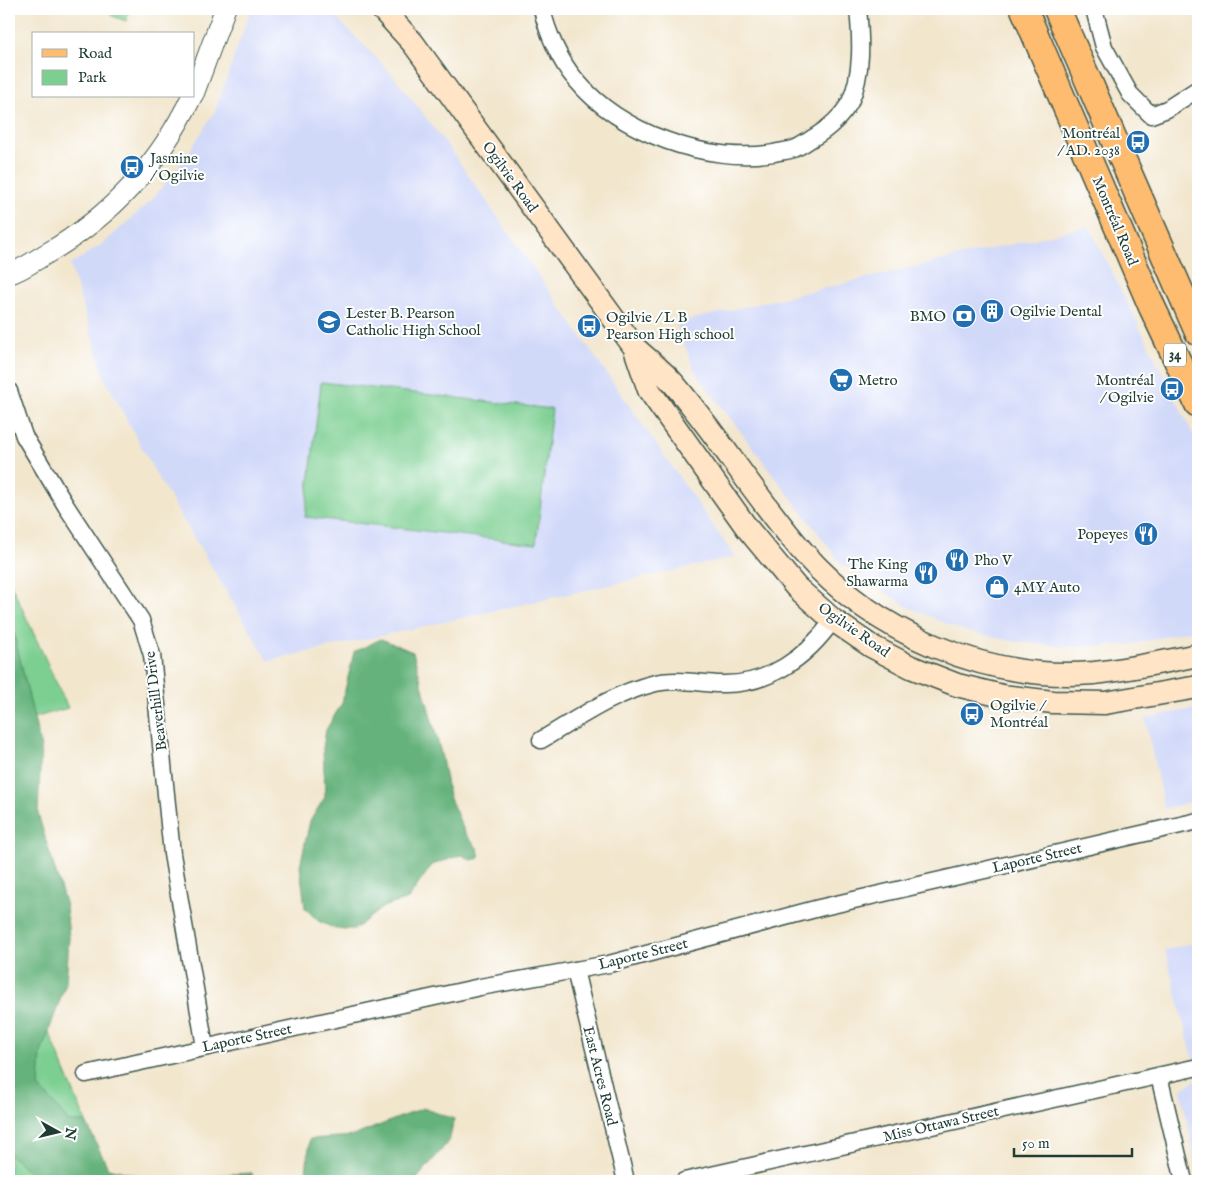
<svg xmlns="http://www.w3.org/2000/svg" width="1207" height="1190" viewBox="0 0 1207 1190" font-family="'IM FELL English',serif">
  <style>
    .built { fill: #d1d9f9 }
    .green { fill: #7ccf91; stroke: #4e8662 }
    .forest { fill: #65b27b; stroke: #427858 }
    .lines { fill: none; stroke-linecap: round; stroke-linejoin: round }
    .minor-casing { stroke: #3f564b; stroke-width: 19 }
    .tertiary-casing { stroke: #3f564b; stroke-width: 22 }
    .secondary-casing { stroke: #3f564b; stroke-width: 25 }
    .primary-casing { stroke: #3f564b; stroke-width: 29 }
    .minor { stroke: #fff; stroke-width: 16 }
    .tertiary { stroke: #fff; stroke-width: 20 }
    .secondary { stroke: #ffe4c6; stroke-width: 22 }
    .primary { stroke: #febc70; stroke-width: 26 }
    .labels { text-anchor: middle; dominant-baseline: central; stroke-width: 4; stroke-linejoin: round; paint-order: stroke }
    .shield { fill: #fff; stroke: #627771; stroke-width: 1 }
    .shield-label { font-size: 14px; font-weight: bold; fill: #1f3d34 }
    .poi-label { font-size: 15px; fill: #1f3d34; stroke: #fff; text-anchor: start }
    .street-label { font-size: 15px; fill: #1f3d34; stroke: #fff }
  </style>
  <rect width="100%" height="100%" fill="#fff"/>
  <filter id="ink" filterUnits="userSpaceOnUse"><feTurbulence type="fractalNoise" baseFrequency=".02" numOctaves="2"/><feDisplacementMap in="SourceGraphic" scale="10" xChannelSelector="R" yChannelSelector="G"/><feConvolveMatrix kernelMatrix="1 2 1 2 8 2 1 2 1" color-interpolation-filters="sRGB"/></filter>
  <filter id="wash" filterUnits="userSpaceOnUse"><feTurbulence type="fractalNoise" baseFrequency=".0096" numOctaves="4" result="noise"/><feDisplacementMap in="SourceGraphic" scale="20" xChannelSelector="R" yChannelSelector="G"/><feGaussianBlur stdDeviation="1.12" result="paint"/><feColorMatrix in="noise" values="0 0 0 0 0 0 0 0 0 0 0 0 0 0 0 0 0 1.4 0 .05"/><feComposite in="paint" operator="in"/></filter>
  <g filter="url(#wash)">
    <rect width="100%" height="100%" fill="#f2e6cd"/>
    <!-- built -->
    <g class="built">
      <polygon points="251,9 328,9 392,74 448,146 735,557 268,661 157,476 105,379 70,265 104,243 152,200 185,158 215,111"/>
      <polygon points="1089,226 1198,444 1198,629 1129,645 1064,647 1011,641 958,629 906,606 840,562 695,372 676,323"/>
      <polygon points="1198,708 1198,800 1164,809 1145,718"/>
      <polygon points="1198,942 1198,1177 1181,1090 1198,1078 1165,950"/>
    </g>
    <!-- green -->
    <g class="green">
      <polygon points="108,9 130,9 126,21 112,16"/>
      <polygon points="321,382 552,409 536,544 305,517"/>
      <polygon points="9,580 68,708 9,725"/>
      <polygon points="9,934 110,1181 9,1181"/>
    </g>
    <!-- forest -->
    <g class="forest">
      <polygon points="9,612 41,748 38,814 66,906 69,938 66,983 41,1053 39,1086 69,1122 86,1122 108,1168 140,1176 150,1181 39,1181 9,1154"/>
      <polygon points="381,639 413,652 441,753 449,796 465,833 478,849 480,858 471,860 462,855 432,865 408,899 383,907 355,929 336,929 318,921 305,908 300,866 310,821 325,797 323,748 326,730 342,703 354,652"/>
      <polygon points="423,1108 454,1119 449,1141 415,1181 305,1181 310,1139 353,1136"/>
      <polygon points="252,1173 254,1181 207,1181 217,1175"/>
    </g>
  </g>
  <g filter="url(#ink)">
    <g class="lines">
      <!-- minor casing -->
      <g class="minor-casing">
        <g id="minor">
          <path d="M542,9c5,23 18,53 34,71 44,53 131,84 198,73 7,-2 16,-2 22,-5 7,-3 13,-8 20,-12 12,-7 27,-21 34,-34 13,-29 11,-63 8,-93"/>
          <polyline points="1094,9 1104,47 1130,94 1151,115 1167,109 1198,89"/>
          <polyline points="9,391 24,436 66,506 141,620 152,655 172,854 205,1047"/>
          <path d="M541,740c36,-21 71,-46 111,-56 22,-6 46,-1 68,0 48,2 87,-27 113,-64"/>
          <polyline points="575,970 626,1181"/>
          <polyline points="86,1074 480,987 609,964 819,908 1198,821"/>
          <polyline points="1159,1076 1184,1181"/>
          <polyline points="684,1181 1198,1067"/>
        </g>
      </g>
      <!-- tertiary casing -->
      <g class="tertiary-casing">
        <g id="tertiary">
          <polyline points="194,93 225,9"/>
          <path d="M9,274c13,-4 25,-13 37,-20 64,-37 114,-91 146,-158"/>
        </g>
      </g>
      <!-- secondary casing -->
      <g class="secondary-casing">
        <g id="secondary">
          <path d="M382,9l31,34 222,305c13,12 28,23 39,36 46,54 83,115 129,168 71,81 184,130 291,121 35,-4 70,-11 104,-18"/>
          <polyline points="636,352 649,390 747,528 796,587 833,620 871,646 911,667 957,685 1002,696 1053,702 1105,703 1198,687"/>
        </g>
      </g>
      <!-- primary casing -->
      <g class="primary-casing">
        <g id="primary">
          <polyline points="1024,9 1152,307 1198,404"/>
          <polyline points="1057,9 1198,332"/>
        </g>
      </g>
      <!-- minor -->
      <use href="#minor" class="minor"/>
      <!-- tertiary -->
      <use href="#tertiary" class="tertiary"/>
      <!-- secondary -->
      <use href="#secondary" class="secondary"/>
      <!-- primary -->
      <use href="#primary" class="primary"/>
    </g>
  </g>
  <!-- icons -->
  <defs>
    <g id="bus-disc" transform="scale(1.25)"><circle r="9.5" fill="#1f6fb2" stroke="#fff"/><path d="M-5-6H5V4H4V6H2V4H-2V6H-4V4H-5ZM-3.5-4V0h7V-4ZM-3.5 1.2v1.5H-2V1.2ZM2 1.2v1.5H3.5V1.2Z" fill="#fff"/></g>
    <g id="building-disc" transform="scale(1.25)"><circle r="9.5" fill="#1f6fb2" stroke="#fff"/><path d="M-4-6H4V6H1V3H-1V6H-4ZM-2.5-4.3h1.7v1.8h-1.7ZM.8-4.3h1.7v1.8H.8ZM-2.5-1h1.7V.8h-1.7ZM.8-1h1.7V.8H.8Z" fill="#fff"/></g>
    <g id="bank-disc" transform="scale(1.25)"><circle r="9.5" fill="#1f6fb2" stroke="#fff"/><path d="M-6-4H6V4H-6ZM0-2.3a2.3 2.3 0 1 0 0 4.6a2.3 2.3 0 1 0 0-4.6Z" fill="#fff"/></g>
    <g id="school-disc" transform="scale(1.25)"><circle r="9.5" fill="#1f6fb2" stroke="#fff"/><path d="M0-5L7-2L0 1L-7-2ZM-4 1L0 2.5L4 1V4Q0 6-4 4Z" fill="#fff"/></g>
    <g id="supermarket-disc" transform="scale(1.25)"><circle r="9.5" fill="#1f6fb2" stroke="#fff"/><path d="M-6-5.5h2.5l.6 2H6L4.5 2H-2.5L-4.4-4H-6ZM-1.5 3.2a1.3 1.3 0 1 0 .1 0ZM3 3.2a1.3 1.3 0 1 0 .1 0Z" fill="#fff"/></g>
    <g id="restaurant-disc" transform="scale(1.25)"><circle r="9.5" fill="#1f6fb2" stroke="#fff"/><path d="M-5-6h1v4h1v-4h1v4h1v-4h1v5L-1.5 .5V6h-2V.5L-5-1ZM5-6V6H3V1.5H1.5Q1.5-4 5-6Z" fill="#fff"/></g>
    <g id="shop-disc" transform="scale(1.25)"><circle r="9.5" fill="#1f6fb2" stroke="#fff"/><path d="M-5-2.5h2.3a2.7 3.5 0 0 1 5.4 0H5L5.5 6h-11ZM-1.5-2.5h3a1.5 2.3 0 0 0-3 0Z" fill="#fff"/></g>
  </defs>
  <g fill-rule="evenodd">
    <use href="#bus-disc" x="1138" y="142"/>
    <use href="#bus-disc" x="132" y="167"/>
    <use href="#building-disc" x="992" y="311"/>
    <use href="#bank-disc" x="964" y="316"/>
    <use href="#school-disc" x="329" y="322"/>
    <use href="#bus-disc" x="589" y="326"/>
    <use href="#supermarket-disc" x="841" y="380"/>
    <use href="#bus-disc" x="1172" y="389"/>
    <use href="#restaurant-disc" x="1146" y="534"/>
    <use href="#restaurant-disc" x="957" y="560"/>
    <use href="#restaurant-disc" x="926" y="573"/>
    <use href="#shop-disc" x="997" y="587"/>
    <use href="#bus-disc" x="972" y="714"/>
  </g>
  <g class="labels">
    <!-- shield labels -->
    <rect class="shield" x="1164" y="343.5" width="22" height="23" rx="4"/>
    <g class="shield-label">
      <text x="1175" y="355">34</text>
    </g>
    <!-- poi labels -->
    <g class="poi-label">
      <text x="1120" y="133" text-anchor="end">Montréal<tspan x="1120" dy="17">/ AD. 2038</tspan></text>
      <text x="150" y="158">Jasmine<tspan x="150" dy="17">/ Ogilvie</tspan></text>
      <text x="1010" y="311">Ogilvie Dental</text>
      <text x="346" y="313">Lester B. Pearson<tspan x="346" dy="17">Catholic High School</tspan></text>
      <text x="946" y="316" text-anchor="end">BMO</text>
      <text x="606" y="317">Ogilvie / L B<tspan x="606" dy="17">Pearson High school</tspan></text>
      <text x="858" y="380">Metro</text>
      <text x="1154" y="380" text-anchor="end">Montréal<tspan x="1154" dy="17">/ Ogilvie</tspan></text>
      <text x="1128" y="534" text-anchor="end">Popeyes</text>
      <text x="974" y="560">Pho V</text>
      <text x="908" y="564" text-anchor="end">The King<tspan x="908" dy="17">Shawarma</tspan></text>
      <text x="1014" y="587">4MY Auto</text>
      <text x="990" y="705">Ogilvie /<tspan x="990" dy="17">Montréal</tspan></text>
    </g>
    <!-- street labels -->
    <g class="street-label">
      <text transform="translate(510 177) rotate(54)">Ogilvie Road</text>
      <text transform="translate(1115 221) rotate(67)">Montréal Road</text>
      <text transform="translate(854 630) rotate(35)">Ogilvie Road</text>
      <text transform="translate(156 701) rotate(-97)">Beaverhill Drive</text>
      <text transform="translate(1037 858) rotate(-13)">Laporte Street</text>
      <text transform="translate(643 954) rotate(-14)">Laporte Street</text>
      <text transform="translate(247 1038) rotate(-12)">Laporte Street</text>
      <text transform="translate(600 1076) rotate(76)">East Acres Road</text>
      <text transform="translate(941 1124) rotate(-13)">Miss Ottawa Street</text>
    </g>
  </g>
  <!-- margin -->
  <rect width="1207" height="1190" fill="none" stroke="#fff" stroke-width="30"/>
  <!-- legend -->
  <rect x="32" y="32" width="162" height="65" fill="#ffffff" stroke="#a5b1ae"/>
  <rect x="42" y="49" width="25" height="8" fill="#febc70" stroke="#a5b1ae"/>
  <text x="78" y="58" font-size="15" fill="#1f3d34">Road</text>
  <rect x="42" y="70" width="25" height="15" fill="#7ccf91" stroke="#a5b1ae"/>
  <text x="78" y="82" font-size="15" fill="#1f3d34">Park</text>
  <!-- north arrow -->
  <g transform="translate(58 1132) rotate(98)" stroke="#ffffff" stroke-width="4" paint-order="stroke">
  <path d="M0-4L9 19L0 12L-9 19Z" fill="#1f3d34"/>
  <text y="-8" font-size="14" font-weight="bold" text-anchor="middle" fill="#1f3d34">N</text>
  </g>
  <!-- scale -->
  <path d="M1014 1148v8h118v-8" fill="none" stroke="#1f3d34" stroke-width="2.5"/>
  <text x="1022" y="1148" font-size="15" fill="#1f3d34" stroke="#ffffff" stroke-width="4" paint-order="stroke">50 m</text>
</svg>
